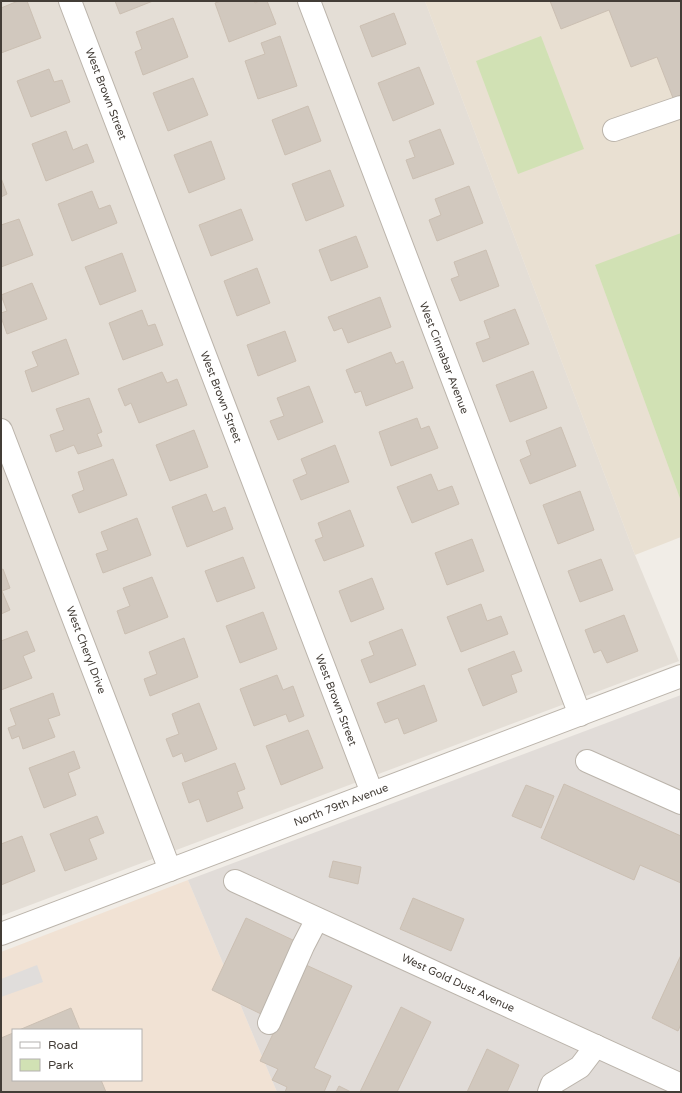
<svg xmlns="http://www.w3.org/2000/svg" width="682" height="1093" viewBox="0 0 682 1093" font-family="'Varela Round',sans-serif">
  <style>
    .residential { fill: #e4ded6 }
    .commercial { fill: #f1e2d4; fill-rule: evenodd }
    .industrial { fill: #e1dcd8 }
    .education { fill: #e9e0d2 }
    .green { fill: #d1e1b4 }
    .parking { fill: #e0dddb }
    .building { fill: #d1c8be; stroke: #cbbfb2 }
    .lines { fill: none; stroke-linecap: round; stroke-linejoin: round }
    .minor-casing { stroke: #bbb4ab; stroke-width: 24 }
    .minor { stroke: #fff; stroke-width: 22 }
    .labels { text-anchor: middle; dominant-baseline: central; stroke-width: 3; stroke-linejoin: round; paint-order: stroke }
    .street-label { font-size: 11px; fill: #433d37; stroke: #fff }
  </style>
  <rect width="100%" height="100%" fill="#f1ede7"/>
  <!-- residential -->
  <polygon class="residential" points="1,1 425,1 635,555 679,661 1,916"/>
  <!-- commercial -->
  <path class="commercial" d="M188,880l89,212h-276v-140zM13,1030h128v50h-128z"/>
  <!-- industrial -->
  <polygon class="industrial" points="681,695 681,1092 277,1092 188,880"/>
  <!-- education -->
  <polygon class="education" points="425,1 681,1 681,537 635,555"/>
  <!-- green -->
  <g class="green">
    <polygon points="541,36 584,149 518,174 476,61"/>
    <polygon points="681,233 681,501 595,265"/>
  </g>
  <!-- parking -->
  <polygon class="parking" points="37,965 43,982 1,997 1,979"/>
  <!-- building -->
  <g class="building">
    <polygon points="18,1 27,1 41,38 1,53 1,8"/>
    <polygon points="115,1 153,1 120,14"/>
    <polygon points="221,1 254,1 255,3 259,1 267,1 276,24 229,42 215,3"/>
    <polygon points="550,1 681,1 681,95 673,98 657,57 631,67 609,10 561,29"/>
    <polygon points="394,13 406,44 372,57 360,26"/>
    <polygon points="173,18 188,57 143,75 135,52 142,49 136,32"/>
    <polygon points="280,36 297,86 258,99 245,61 265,54 261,43"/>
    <polygon points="419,67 434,104 393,121 378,83"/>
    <polygon points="49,69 54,82 62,80 70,102 31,117 17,81"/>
    <polygon points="193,78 208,115 168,131 153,93"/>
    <polygon points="308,106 321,141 285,155 272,120"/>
    <polygon points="440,129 454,164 413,179 406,160 415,157 409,141"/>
    <polygon points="66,131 73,150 87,144 94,162 46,181 32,144"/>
    <polygon points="211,141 225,179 189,193 174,155"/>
    <polygon points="330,170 344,206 306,221 292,184"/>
    <polygon points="1,178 7,194 1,197"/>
    <polygon points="469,186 483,223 437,241 429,220 441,215 435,199"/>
    <polygon points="92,191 99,209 110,205 117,223 72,241 58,204"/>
    <polygon points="241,209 253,240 211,256 199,225"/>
    <polygon points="19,219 33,255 1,267 1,225"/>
    <polygon points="356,236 368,267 331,281 319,250"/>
    <polygon points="486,250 499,286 460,301 451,279 459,276 454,262"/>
    <polygon points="122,253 136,291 100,305 85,267"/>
    <polygon points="257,268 270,303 237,316 224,281"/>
    <polygon points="32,283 47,319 7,334 1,317 1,313 7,311 1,295"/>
    <polygon points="380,297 391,327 348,343 342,328 334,331 328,317"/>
    <polygon points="515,309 529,344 483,362 476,343 490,338 484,321"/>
    <polygon points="142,310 148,326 155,324 163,345 123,360 109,323"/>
    <polygon points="285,331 296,361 258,376 247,345"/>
    <polygon points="66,339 79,374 32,392 25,371 38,366 32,352"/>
    <polygon points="391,352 396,364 403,361 413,388 366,406 361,391 355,393 346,370"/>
    <polygon points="533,371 547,408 510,422 496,385"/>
    <polygon points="162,372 167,383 177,379 187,405 139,423 131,403 125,406 118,389"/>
    <polygon points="309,386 323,422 278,440 270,421 284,416 277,398"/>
    <polygon points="89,398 102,432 97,434 102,446 78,454 74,445 56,452 50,435 64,430 56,409"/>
    <polygon points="417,418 421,429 429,426 438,448 391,466 379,432"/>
    <polygon points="561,427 576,466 530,484 520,460 531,455 526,441"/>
    <polygon points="194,430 208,467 170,481 156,445"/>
    <polygon points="335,445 349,482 301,500 293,480 307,474 301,459"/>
    <polygon points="113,459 127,495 79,513 72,495 84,490 78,472"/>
    <polygon points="431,474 438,491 452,486 459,504 412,523 397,487"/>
    <polygon points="580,491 594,530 558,544 543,505"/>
    <polygon points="206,494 213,512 225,507 233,529 187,547 172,507"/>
    <polygon points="350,510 364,546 324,561 315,540 323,537 318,523"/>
    <polygon points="137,518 151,555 103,573 96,554 108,550 101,532"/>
    <polygon points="472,539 484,571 447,585 435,553"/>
    <polygon points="243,557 255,588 217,602 205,571"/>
    <polygon points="601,559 613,590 580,602 568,571"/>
    <polygon points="3,569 10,588 2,591 10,610 1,614 1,570"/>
    <polygon points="152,577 168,617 125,634 117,611 130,606 123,588"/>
    <polygon points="372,578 384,609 351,622 339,591"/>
    <polygon points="481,604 487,621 501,616 508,634 461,652 447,617"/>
    <polygon points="263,612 277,649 240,663 226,626"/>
    <polygon points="624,615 638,651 607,663 601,650 594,653 585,630"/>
    <polygon points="402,629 416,665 370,683 361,660 374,655 369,642"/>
    <polygon points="27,631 35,651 23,656 32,678 1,690 1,641"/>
    <polygon points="184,638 198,677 150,696 144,679 157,674 149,652"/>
    <polygon points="514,651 522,671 511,675 517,692 483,706 468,669"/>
    <polygon points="277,675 283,690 293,686 304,716 289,722 286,714 254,726 240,689"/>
    <polygon points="424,685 437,721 404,734 398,718 385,723 377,703"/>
    <polygon points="53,693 60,715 48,719 55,737 23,749 19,736 12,739 8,728 16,725 10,709"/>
    <polygon points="199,703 217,749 185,762 182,753 173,757 166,739 179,734 172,714"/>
    <polygon points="308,730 323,768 281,785 266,746"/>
    <polygon points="74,751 80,768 68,773 76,795 44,808 29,768"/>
    <polygon points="235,763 245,789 237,792 243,808 207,822 199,799 189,803 182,783"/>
    <polygon points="564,784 681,836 681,883 640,865 634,880 541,838"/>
    <polygon points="526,785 554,796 541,828 512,816"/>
    <polygon points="97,816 104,833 89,839 97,859 65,871 50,834"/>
    <polygon points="22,836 35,871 1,885 1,844"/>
    <polygon points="333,861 361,867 358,884 329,877"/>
    <polygon points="413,898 464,919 451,951 400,929"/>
    <polygon points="246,918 295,941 261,1014 212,990"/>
    <polygon points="681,955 681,1024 678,1031 652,1018"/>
    <polygon points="306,965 352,986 314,1068 331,1076 324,1092 285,1092 287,1087 272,1080 278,1069 260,1061"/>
    <polygon points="401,1007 431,1022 397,1092 360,1092"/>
    <polygon points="71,1008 80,1030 19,1030"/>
    <polygon points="13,1033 13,1080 101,1080 106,1092 1,1092 1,1038"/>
    <polygon points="487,1049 519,1065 507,1092 467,1092"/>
    <polygon points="339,1086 351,1092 336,1092"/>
  </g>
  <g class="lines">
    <!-- minor casing -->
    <g class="minor-casing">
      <g id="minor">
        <polyline points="70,1 372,793"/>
        <polyline points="309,1 580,715"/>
        <polyline points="614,130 681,107"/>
        <polyline points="1,430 170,870"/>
        <polyline points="587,761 681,803"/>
        <polyline points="235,881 681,1085"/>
        <polyline points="1,934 681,676"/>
        <polyline points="269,1023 303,946 317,919"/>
        <polyline points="549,1092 552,1084 580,1067 596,1046"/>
      </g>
    </g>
    <!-- minor -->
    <use href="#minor" class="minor"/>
  </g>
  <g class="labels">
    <!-- street labels -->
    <g class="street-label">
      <text transform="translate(106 94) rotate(69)">West Brown Street</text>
      <text transform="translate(444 358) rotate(69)">West Cinnabar Avenue</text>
      <text transform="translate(221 397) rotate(69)">West Brown Street</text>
      <text transform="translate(86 650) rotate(69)">West Cheryl Drive</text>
      <text transform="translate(336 700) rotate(69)">West Brown Street</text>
      <text transform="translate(341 805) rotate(-21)">North 79th Avenue</text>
      <text transform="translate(458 983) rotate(25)">West Gold Dust Avenue</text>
    </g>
  </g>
  <!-- border -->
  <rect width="682" height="1093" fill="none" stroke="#433d37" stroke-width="4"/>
  <!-- legend -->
  <rect x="12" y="1029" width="130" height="52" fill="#ffffff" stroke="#b4b1af"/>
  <rect x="20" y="1042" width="20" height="6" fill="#ffffff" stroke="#b4b1af"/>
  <text x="48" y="1049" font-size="12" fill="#433d37">Road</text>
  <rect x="20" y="1059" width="20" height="12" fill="#d1e1b4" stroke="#b4b1af"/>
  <text x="48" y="1069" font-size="12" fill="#433d37">Park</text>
</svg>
